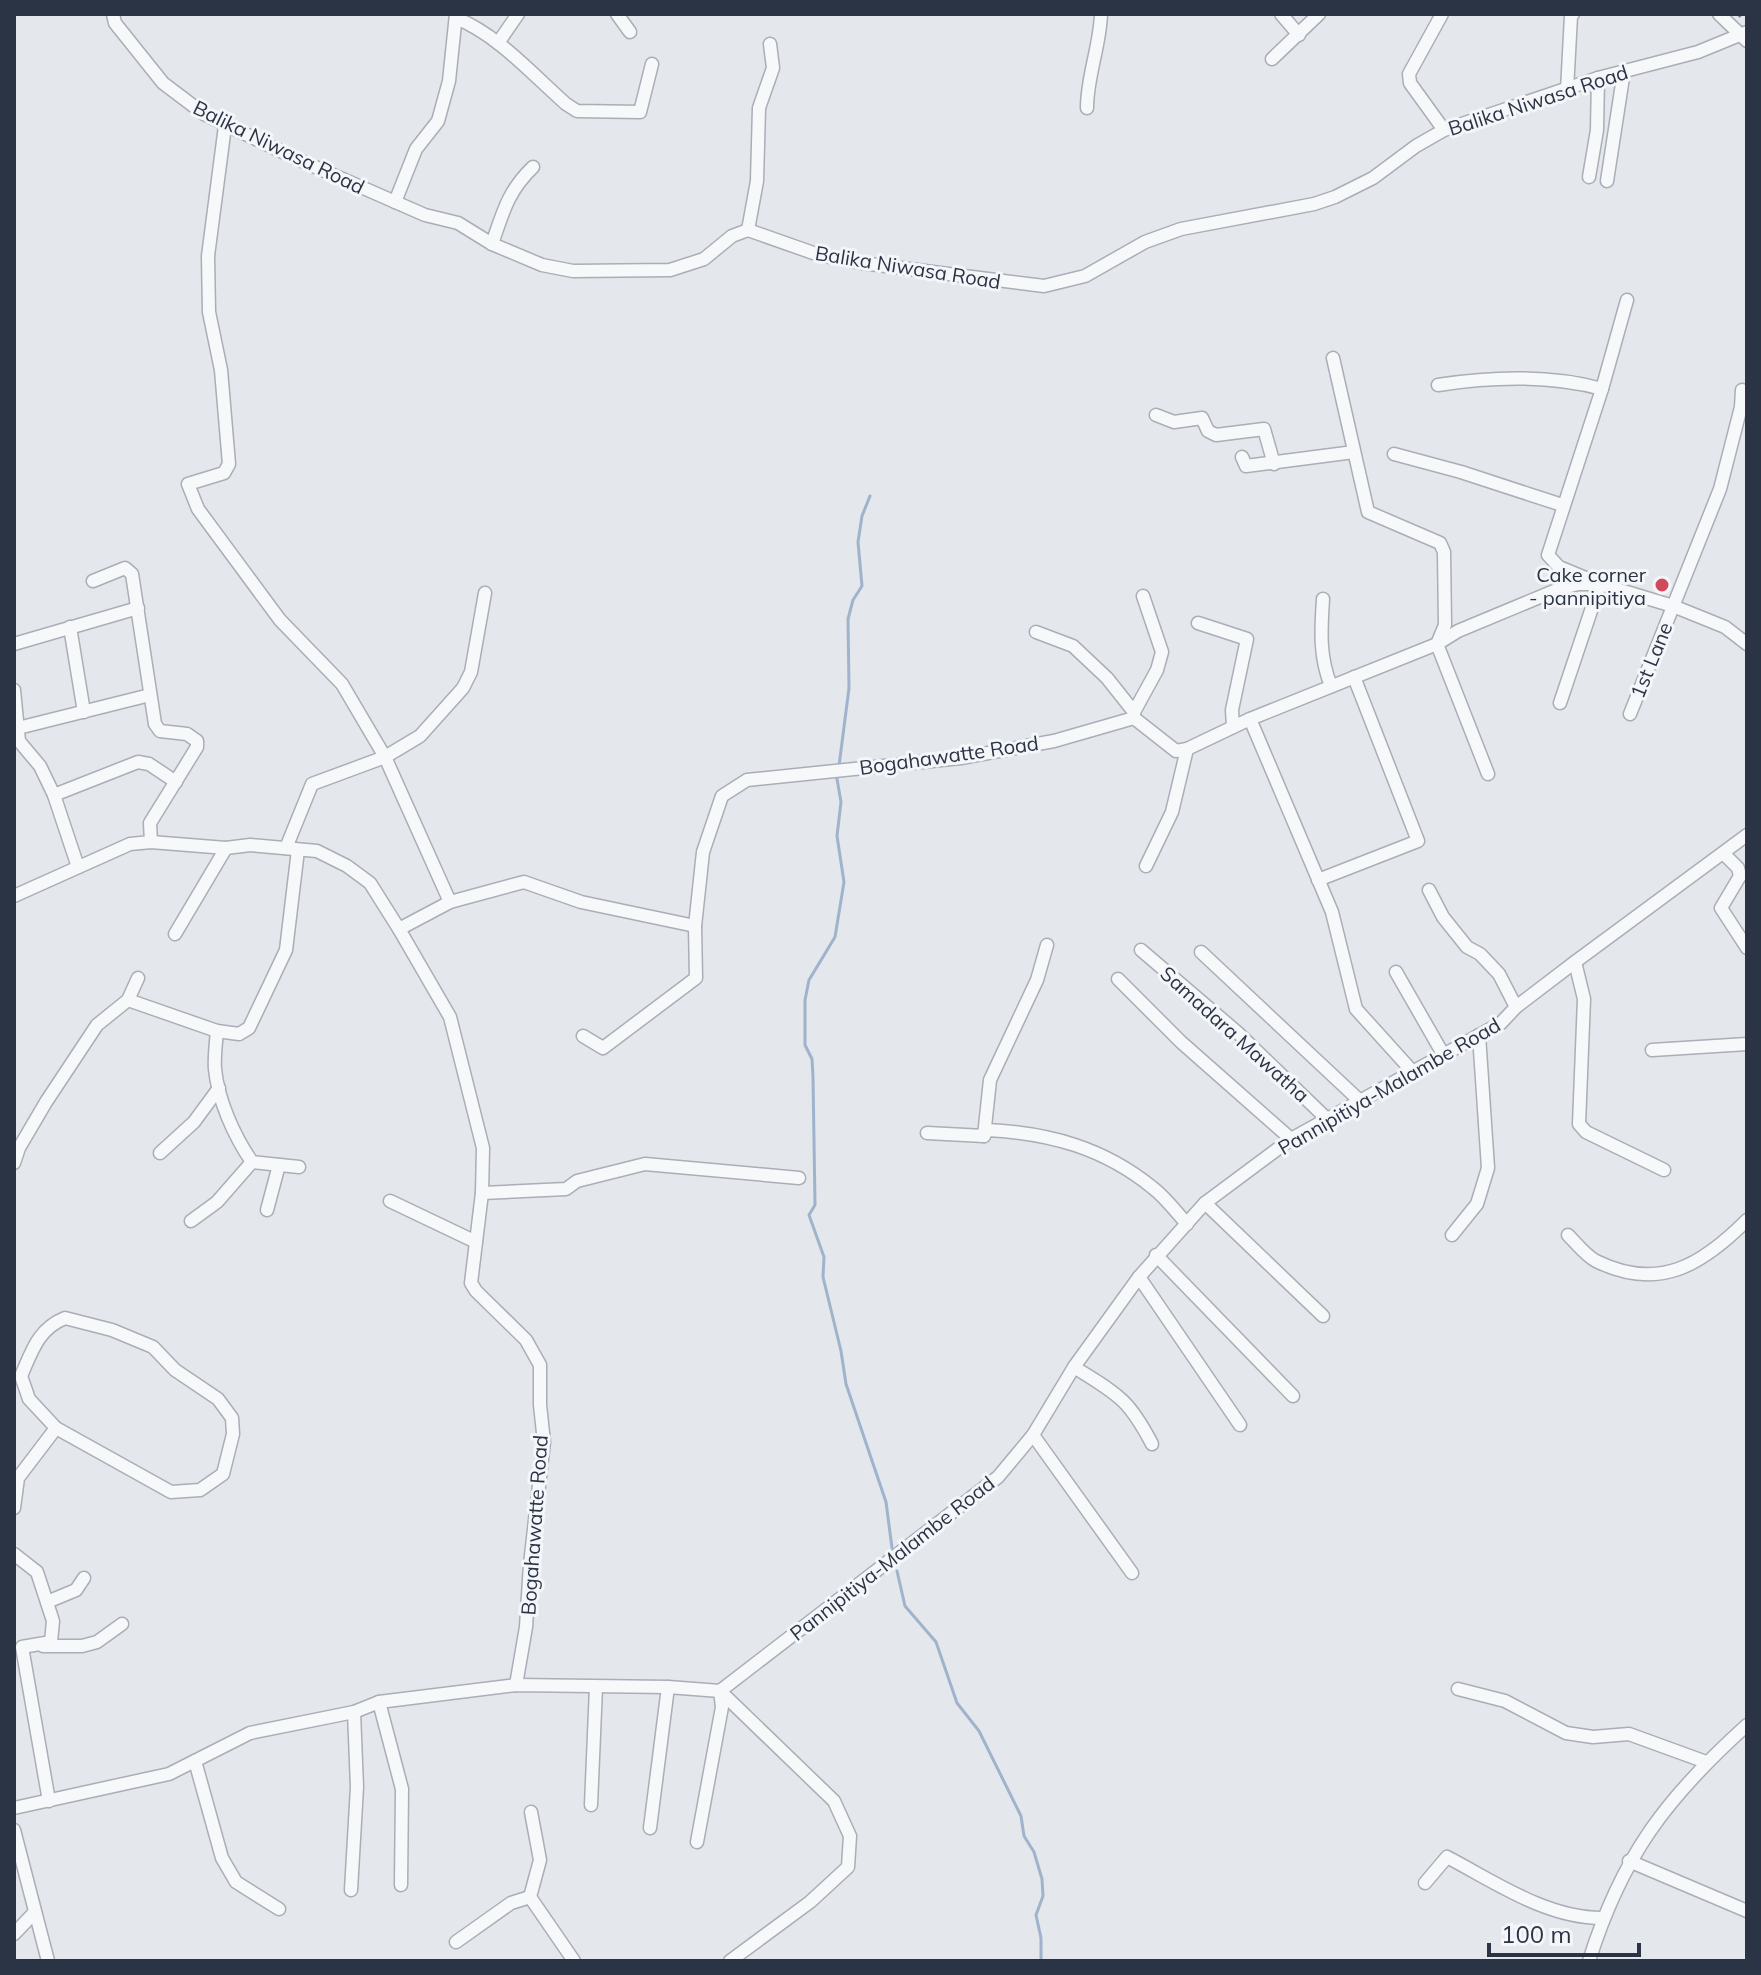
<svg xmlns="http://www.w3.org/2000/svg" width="1761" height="1975" viewBox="0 0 1761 1975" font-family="Mulish,sans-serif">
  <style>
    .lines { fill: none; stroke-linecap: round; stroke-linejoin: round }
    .stream { stroke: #9fb4cc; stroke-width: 3 }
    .minor-casing { stroke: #a9aeb7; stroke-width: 15 }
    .minor { stroke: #f7f8fa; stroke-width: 12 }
    .rail { stroke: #7d8696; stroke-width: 3; stroke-dasharray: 4 8; stroke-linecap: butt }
    .poi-dot { fill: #d1495b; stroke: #f4f6f9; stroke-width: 3 }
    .labels { text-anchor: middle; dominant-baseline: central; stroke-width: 6; stroke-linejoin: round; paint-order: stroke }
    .street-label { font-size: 20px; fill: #2b3445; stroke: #f4f6f9 }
    .poi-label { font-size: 20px; fill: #2b3445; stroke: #f4f6f9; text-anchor: end }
  </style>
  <rect width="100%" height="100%" fill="#e4e7ec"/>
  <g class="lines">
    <!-- stream -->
    <g class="stream">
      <polyline points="839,766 849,688 848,619 853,600 862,586 858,542 862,516 870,496"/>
      <polyline points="837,779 841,802 837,836 844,882 835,937 809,980 805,1000 805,1045 812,1059 813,1077 815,1205 809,1215 824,1257 823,1277 841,1351 846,1384 886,1502 892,1548"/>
      <polyline points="897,1571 905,1606 936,1642 957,1703 979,1731 1021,1816 1024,1836 1034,1852 1042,1879 1043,1896 1036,1915 1041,1938 1041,1961"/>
    </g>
    <!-- minor casing -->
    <g class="minor-casing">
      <g id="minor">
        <polyline points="113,14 115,23 163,83 204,114 297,159 425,215 458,223 492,244 542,265 573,271 670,270 704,259 732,236 748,230 819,255 862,263 1044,286 1085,276 1145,242 1181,229 1314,204 1335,197 1373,178 1416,146 1444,130 1598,78 1698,52 1747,32"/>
        <polyline points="617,14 630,32"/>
        <polyline points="1281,14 1299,35"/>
        <polyline points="1442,14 1409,74 1410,83 1444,130"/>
        <polyline points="1719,14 1747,41"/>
        <path d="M456,18c42,17 76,56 110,86l11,7 63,1 12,-48"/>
        <polyline points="498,43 518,14"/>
        <polyline points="1272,59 1319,14"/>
        <polyline points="1567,90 1571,16 1573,14"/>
        <path d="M1087,108c0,-32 13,-62 14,-94"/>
        <polyline points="225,126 208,256 209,312 221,370 229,464 224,473 188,484 198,509 280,620 342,684 385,757 450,902"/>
        <polyline points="1589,177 1597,130 1598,78"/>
        <polyline points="1607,181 1624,71"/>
        <polyline points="395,202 416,149 438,121 449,81 456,14"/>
        <polyline points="748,230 757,181 759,108 773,68 770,44"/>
        <path d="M492,244c11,-32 16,-53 41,-77"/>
        <polyline points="1333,358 1368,512 1440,543 1444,552 1445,625 1437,644 1488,774"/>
        <path d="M1438,385c52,-8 113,-10 164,4"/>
        <polyline points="1156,415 1174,422 1202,418 1208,431 1216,435 1264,429 1274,464"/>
        <polyline points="1394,454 1461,472 1562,505"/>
        <polyline points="1242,457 1246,466 1354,452"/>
        <polyline points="93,581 125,568 132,574 155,724 160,731 187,734 197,741 197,747 150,823 151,842"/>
        <path d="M1323,599c-2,31 -4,57 8,87"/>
        <polyline points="1198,623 1247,639 1232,710 1233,727"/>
        <polyline points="70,627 84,712"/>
        <polyline points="1036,632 1073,646 1107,678 1134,712 1134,718"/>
        <polyline points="14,644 138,608"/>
        <polyline points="14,690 19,741 40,766 54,795 78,867"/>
        <polyline points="1560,703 1600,584 1559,567 1548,555 1602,389 1627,300"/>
        <polyline points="1134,712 1157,670 1162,652 1143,596"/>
        <polyline points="1630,714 1720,489 1741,407 1742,390"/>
        <polyline points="1250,719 1332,912 1356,1009 1412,1071"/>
        <polyline points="18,728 150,695"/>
        <polyline points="54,795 138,762 149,764 176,782"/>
        <polyline points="286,848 312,784 385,757 420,736 463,688 471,672 485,593"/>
        <polyline points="1724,854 1738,868 1740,876 1721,908 1747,948"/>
        <polyline points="1146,866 1172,812 1187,749"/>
        <polyline points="1318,880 1418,841 1354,677"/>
        <polyline points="1429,890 1443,917 1467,947 1480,954 1499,974 1516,1007"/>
        <polyline points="14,896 130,844 151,842 226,848 250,845 317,851 347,866 370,883 399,929 450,902 524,882 581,902 695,926 703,852 722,796 747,780 961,758 1054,741 1134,718 1176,751 1187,749 1250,719 1437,644 1458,631 1559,589 1578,584 1600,584 1673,606 1725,627 1747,644"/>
        <polyline points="399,929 450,1017 483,1148 482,1193 471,1283 476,1291 526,1340 540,1365 540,1405 544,1442 530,1564 526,1627 516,1685"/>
        <polyline points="175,934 226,848"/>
        <polyline points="1141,950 1238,1033 1328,1120"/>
        <polyline points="1201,952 1360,1101"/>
        <polyline points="1575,962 1584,999 1579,1124 1586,1132 1664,1170"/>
        <polyline points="1396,972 1443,1054"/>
        <polyline points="1118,979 1181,1042 1291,1139"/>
        <polyline points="128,1000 217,1031 239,1034 249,1028 286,950 298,850"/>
        <path d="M217,1031c-1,12 -3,26 -2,38 3,31 19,67 37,93l47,5"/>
        <polyline points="583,1036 603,1048 696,978 695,926"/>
        <polyline points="1652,1050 1747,1044"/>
        <path d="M927,1133l57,3 3,-6c63,3 117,18 166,58 13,10 23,24 34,36"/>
        <polyline points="984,1136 990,1080 1037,980 1047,945"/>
        <polyline points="160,1153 194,1122 219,1088"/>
        <polyline points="14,1163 19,1148 46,1102 97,1025 128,1000 138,978"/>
        <polyline points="482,1193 566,1189 577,1181 645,1164 799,1178"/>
        <polyline points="390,1201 476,1242"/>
        <polyline points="1205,1203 1323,1316"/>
        <polyline points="267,1210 279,1165"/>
        <polyline points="191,1221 217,1202 252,1162"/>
        <polyline points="1452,1235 1477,1204 1488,1168 1479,1035"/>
        <path d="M1568,1235c8,8 18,21 28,26 63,31 106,4 151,-41"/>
        <polyline points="1156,1255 1293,1396"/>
        <polyline points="1139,1277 1240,1425"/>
        <path d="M65,1318l47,12 41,17 22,23 43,29 14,19 1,16 -10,40 -23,16 -29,2 -115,-64 -27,-29 -8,-23c11,-25 17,-47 44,-58z"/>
        <path d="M1074,1367c43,27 54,31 78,77"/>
        <polyline points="1033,1435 1132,1573"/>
        <polyline points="14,1508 18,1478 56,1428"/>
        <polyline points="14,1554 37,1572 53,1621 51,1642 22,1647 49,1801"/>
        <polyline points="47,1602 76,1590 84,1578"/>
        <polyline points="43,1646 82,1646 97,1642 122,1624"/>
        <polyline points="1458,1689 1505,1701 1566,1733 1593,1737 1629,1734 1706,1762"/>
        <polyline points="720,1691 834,1801 850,1836 848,1867 810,1902 730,1961"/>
        <polyline points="379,1702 402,1789 401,1885"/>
        <polyline points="195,1761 222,1858 236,1882 279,1909"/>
        <polyline points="591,1805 596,1687"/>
        <polyline points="14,1808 169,1774 250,1733 354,1712 379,1702 516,1685 668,1687 720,1691 998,1477 1033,1435 1074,1367 1139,1277 1205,1203 1291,1139 1501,1023 1516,1007 1575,962 1747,835"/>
        <polyline points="531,1812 540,1860 530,1897 574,1961"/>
        <polyline points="650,1828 668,1687"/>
        <polyline points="14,1830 48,1961"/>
        <polyline points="697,1842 722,1707 720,1691"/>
        <polyline points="1629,1861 1747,1911"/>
        <path d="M1425,1883l22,-26c48,25 99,61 155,61"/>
        <polyline points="351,1890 357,1787 354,1712"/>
        <polyline points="14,1934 34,1913"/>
        <polyline points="456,1942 511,1903 530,1897"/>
        <path d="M1589,1961c33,-105 77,-163 158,-236"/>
      </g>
    </g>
    <!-- minor -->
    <use href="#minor" class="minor"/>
    <!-- rail -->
    <polyline class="rail" points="1738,14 1747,24"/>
  </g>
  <!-- markers -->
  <circle class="poi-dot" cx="1662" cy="585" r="8"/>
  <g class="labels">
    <!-- street labels -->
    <g class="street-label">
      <text transform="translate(1538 100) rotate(-18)">Balika Niwasa Road</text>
      <text transform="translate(279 147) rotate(26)">Balika Niwasa Road</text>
      <text transform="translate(908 267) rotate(9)">Balika Niwasa Road</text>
      <text transform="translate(1651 660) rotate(-68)">1st Lane</text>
      <text transform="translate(949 755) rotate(-8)">Bogahawatte Road</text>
      <text transform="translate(1235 1034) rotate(42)">Samadara Mawatha</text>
      <text transform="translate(1389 1086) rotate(-30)">Pannipitiya-Malambe Road</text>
      <text transform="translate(534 1525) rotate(-86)">Bogahawatte Road</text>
      <text transform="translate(892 1558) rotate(-38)">Pannipitiya-Malambe Road</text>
    </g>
    <!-- poi labels -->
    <g class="poi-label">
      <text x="1646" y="574">Cake corner<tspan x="1646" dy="23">- pannipitiya</tspan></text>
    </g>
  </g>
  <!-- border -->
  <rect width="1761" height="1975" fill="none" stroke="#2b3445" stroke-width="32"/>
  <!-- scale -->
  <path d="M1489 1943v12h150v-12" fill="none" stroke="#2b3445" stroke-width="4"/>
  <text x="1501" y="1943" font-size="24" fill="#2b3445" stroke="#f4f6f9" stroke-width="6" paint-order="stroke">100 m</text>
</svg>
